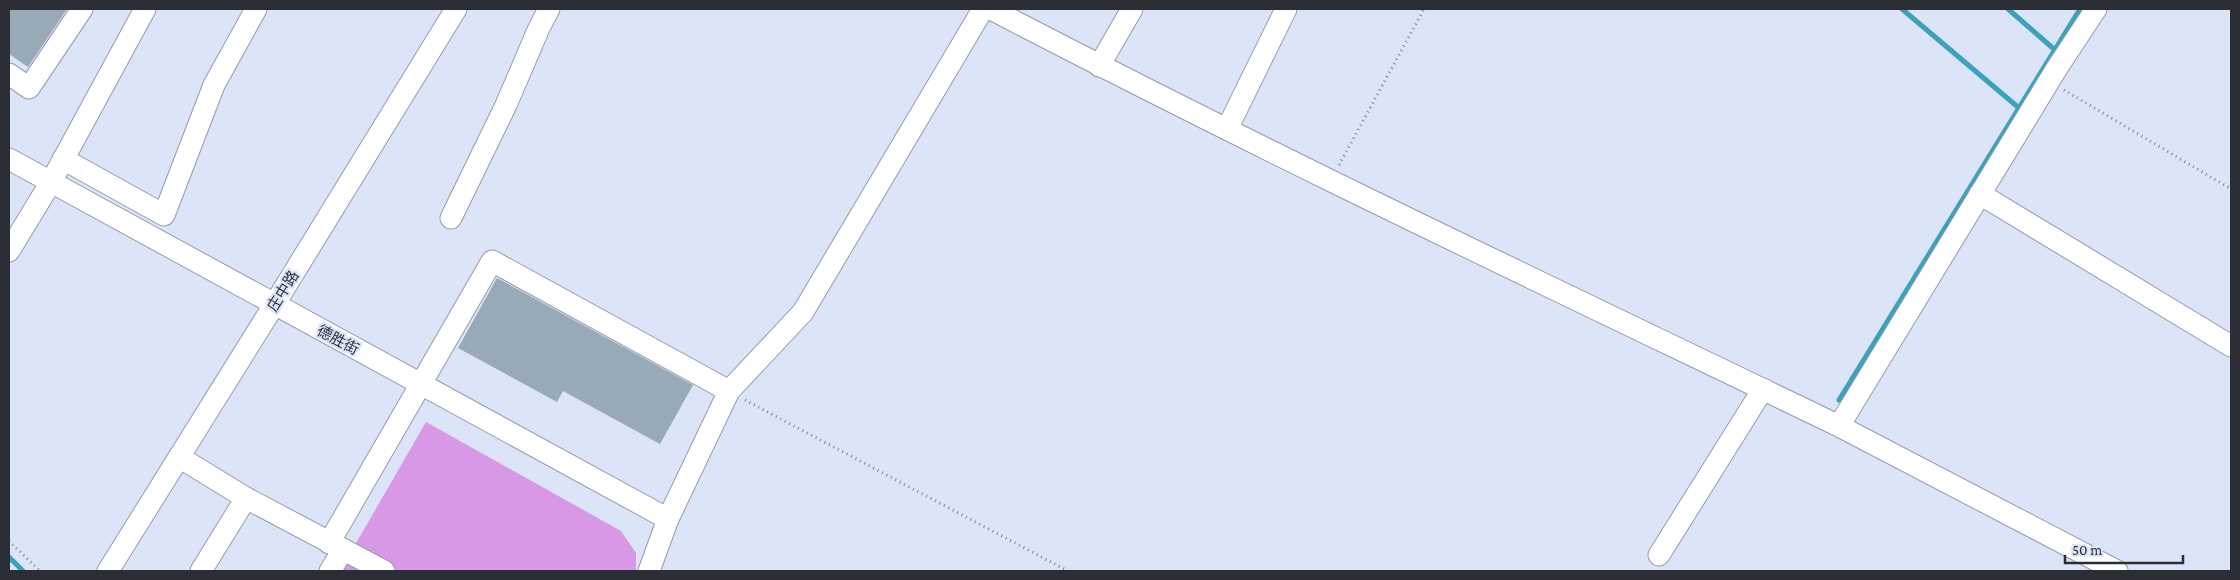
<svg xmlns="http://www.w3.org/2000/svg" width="2240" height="580" viewBox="0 0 2240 580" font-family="'Crimson Pro','Noto Sans SC',serif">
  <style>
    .forest { fill: #d898e6 }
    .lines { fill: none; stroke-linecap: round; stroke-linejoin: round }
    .stream { stroke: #3ca2bc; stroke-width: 5 }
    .building { fill: #98a9b7 }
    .minor-casing { stroke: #949bae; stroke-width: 23 }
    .path { stroke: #808593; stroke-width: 3; stroke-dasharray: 1 4; stroke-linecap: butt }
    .minor { stroke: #fff; stroke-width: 21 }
    .labels { text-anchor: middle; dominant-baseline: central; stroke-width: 4.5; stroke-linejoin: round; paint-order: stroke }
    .street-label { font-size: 15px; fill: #2b2e35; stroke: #dce4f8 }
  </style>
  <rect width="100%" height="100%" fill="#dce4f8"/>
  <!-- forest -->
  <polygon class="forest" points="426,422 621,531 636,553 636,571 340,571"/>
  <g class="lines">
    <!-- stream -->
    <g class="stream">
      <polyline points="1902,9 2019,108"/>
      <polyline points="2008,9 2055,50"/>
      <polyline points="1839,400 2080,9"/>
      <polyline points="9,557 23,571"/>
    </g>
  </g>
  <!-- building -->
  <g class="building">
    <polygon points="9,9 67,9 28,67 9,54"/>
    <polygon points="497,278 693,385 660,444 563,391 557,402 458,348"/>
  </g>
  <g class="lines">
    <!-- minor casing -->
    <g class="minor-casing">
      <g id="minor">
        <path d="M991,9c279,146 564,280 848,417l218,-358 39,-59"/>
        <polyline points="1099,66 1132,9"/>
        <polyline points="9,74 29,88 82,9"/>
        <polyline points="1227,129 1286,9"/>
        <polyline points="9,159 668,519"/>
        <polyline points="63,159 164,215 214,85 256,9"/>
        <polyline points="1980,194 2231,346"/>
        <polyline points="451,218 506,105 539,28 549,9"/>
        <polyline points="9,251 51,182 145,9"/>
        <polyline points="1839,426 2117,571"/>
        <polyline points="179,457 246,498 384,571"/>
        <polyline points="329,543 492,261 729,391"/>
        <polyline points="1659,555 1763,389"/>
        <polyline points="108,571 274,305 456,9"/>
        <polyline points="201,571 246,498"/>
        <polyline points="330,571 343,550"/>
        <polyline points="649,571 668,519 729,391 803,312 983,9"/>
      </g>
    </g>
    <!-- path -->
    <g class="path">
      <polyline points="2064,90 2231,189"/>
      <polyline points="1339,165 1424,9"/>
      <polyline points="745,400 1068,571"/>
      <polyline points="9,541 40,571"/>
    </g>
    <!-- minor -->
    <use href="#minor" class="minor"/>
  </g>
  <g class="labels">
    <!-- street labels -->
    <g class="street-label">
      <text transform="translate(283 291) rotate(-58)">庄中路</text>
      <text transform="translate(338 340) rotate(28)">德胜街</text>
    </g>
  </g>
  <!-- border -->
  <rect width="2240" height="580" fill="none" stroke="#2b2e35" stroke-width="20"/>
  <!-- scale -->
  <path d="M2065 555v8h118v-8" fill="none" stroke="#2b2e35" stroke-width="2.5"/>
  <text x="2072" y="555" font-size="15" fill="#2b2e35" stroke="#dce4f8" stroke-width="4" paint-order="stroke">50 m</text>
</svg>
